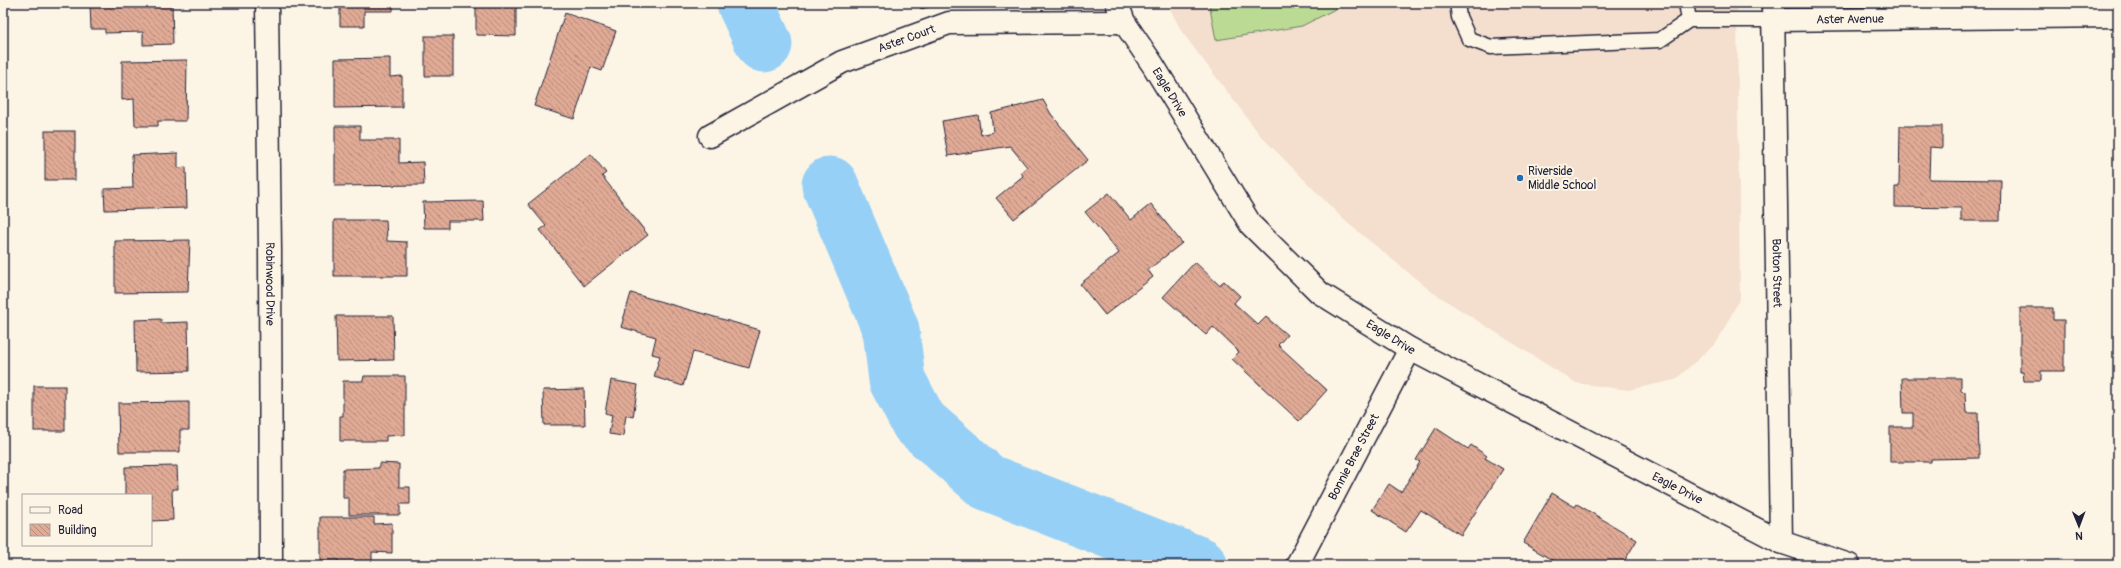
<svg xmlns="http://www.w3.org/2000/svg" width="2121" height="568" viewBox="0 0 2121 568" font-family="Pangolin,sans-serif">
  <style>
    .built { fill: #f4decd }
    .grass { fill: #bbdb94; stroke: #6e7e68 }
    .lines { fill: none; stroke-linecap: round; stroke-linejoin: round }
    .river { stroke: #97d0f7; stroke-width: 57 }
    .building { fill: url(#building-back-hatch); stroke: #22223b }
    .lane-casing { stroke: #22223b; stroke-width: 17 }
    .street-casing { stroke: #22223b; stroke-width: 25 }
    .lane { stroke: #fcf5e5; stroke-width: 14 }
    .street { stroke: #fcf5e5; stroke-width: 22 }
    .poi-dot { fill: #1f6fb2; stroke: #fcf5e5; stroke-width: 1.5 }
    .labels { text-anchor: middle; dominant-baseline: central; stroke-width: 4; stroke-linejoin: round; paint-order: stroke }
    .street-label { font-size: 12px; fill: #22223b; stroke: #fcf5e5 }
    .poi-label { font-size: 12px; fill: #22223b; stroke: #fcf5e5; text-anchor: start }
  </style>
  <defs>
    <pattern id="building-back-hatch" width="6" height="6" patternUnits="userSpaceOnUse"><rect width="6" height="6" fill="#e0aa95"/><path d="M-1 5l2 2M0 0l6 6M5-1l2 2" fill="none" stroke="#b58a7b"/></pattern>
  </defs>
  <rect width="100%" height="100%" fill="#fcf5e5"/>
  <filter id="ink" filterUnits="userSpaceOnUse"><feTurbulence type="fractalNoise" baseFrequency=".025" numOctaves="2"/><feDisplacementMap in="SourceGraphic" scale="8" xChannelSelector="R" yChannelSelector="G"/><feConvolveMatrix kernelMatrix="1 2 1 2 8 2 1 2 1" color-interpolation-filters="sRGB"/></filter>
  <g filter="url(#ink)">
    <!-- built -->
    <polygon class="built" points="1167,3 1737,3 1740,298 1717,342 1675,380 1628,390 1576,383 1432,292 1344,220 1260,135 1182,32"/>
    <!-- grass -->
    <polygon class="grass" points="1209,3 1347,3 1302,26 1216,40"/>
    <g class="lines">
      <!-- river -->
      <g class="river">
        <polyline points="745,3 764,44"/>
        <polyline points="830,185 891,330 897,380 919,422 987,482 1199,565"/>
      </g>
    </g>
    <!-- building -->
    <g class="building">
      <polygon points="90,3 172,3 173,44 143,45 143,32 105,33 105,29 91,29"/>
      <polygon points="340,3 393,3 393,11 364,11 364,26 340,26"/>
      <polygon points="476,3 516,3 516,36 476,35"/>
      <polygon points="919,3 942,3 921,9"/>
      <polygon points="565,13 616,31 602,71 591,67 574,119 534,106"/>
      <rect x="425" y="36" width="28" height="40"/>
      <polygon points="390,58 390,77 402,76 402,107 335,108 335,59"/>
      <polygon points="187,60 186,121 158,121 158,126 135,126 134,99 122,100 122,61"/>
      <polygon points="1043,100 1051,114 1088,160 1014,219 996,198 1023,176 1021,172 1027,167 1010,146 948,156 942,121 978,115 981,135 993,132 991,113"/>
      <polygon points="335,126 360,126 360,140 399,140 399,163 423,162 424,185 335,186"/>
      <polygon points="1900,126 1942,126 1942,148 1930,147 1929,179 2001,180 2000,221 1961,221 1961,208 1895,207 1895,187 1899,187"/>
      <rect x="45" y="131" width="30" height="49"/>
      <polygon points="178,153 178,168 186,167 187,208 105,210 104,189 133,188 132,155"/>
      <polygon points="591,154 606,173 602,176 648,235 584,286 540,230 546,226 528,204"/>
      <polygon points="1109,193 1131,220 1151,204 1182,243 1148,270 1153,277 1105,315 1080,284 1119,253 1085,212"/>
      <polygon points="483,201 484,221 448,221 448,228 424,228 423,202"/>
      <polygon points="334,220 386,220 387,241 407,242 407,276 334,276"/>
      <polygon points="190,240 188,292 115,293 115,241"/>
      <polygon points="1195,262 1219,285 1224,281 1240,296 1234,303 1258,325 1266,317 1287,335 1278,345 1327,390 1299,421 1232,359 1239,352 1213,327 1206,335 1163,297"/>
      <polygon points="631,293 760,330 749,368 693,352 683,386 654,377 660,356 652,354 656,337 621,327"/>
      <polygon points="2020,308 2053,308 2053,320 2064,320 2064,371 2041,371 2041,381 2024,381 2023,372 2020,372"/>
      <polygon points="336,316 393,316 394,360 337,361"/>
      <polygon points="161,319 161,323 188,322 189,371 136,372 135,320"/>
      <polygon points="364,376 405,376 405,435 386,436 386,441 340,441 340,416 343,416 343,381 363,381"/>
      <polygon points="1902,378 1961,378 1961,391 1965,392 1966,413 1978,413 1979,458 1931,459 1931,462 1890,462 1890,427 1913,427 1913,413 1903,413"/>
      <polygon points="611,380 638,385 633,417 626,415 623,436 609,434 612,415 605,413"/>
      <rect x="34" y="386" width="31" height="45"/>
      <polygon points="584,389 585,425 544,425 543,390"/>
      <polygon points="189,402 189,430 180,430 180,452 119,452 118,403"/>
      <polygon points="1436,428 1468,449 1471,445 1487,456 1485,458 1503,469 1461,535 1421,510 1406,532 1372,510 1389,484 1401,492 1420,462 1416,460"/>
      <polygon points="379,463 399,464 399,487 410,487 410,504 400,504 400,515 349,515 349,498 343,498 343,469 379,468"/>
      <polygon points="177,466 178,489 172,489 173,520 151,521 151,495 125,495 125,467"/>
      <polygon points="1552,493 1575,507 1577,504 1637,540 1622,565 1558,565 1559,564 1523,543"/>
      <polygon points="320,517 374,517 374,524 392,523 392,553 372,552 372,565 338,565 338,560 320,560"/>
    </g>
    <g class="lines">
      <!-- lane casing -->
      <g class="lane-casing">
        <g id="lane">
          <polyline points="1457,3 1459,17 1469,39 1491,47 1660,40 1689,20 1773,20"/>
          <polyline points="1686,3 1689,20"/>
        </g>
      </g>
      <!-- street casing -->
      <g class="street-casing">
        <g id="street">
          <path id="s1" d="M267,3l3,248 1,314"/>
          <path id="s2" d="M1117,3l7,19 29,43 98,160 69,68 90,56 371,193 68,23"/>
          <path id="s3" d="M1773,3l8,539"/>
          <path id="s4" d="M1773,20l345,-4"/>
          <path id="s5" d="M710,136l132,-74 107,-39 175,-1"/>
          <path id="s6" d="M1297,565l113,-216"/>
        </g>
      </g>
      <!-- lane -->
      <use href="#lane" class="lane"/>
      <!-- street -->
      <use href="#street" class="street"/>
    </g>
  </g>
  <!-- markers -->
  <circle class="poi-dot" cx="1520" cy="178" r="4"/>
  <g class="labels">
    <!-- street labels -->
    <g class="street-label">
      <text stroke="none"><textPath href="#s4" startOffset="77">Aster Avenue</textPath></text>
      <text stroke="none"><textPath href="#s5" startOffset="220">Aster Court</textPath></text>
      <text stroke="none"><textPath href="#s2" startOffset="104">Eagle Drive</textPath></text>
      <text stroke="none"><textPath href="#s3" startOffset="270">Bolton Street</textPath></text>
      <text stroke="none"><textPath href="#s1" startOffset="281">Robinwood Drive</textPath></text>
      <text stroke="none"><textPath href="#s2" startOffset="440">Eagle Drive</textPath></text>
      <text stroke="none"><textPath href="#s6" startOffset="122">Bonnie Brae Street</textPath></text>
      <text stroke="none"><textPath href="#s2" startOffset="764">Eagle Drive</textPath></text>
    </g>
    <!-- poi labels -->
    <g class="poi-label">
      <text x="1528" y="171">Riverside<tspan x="1528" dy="14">Middle School</tspan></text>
    </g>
  </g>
  <!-- margin -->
  <rect width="2121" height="568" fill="none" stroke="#fcf5e5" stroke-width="16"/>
  <rect x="8" y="8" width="2105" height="552" fill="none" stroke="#22223b" stroke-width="1.5" filter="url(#ink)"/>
  <!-- legend -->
  <rect x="22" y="494" width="130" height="52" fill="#fcf5e5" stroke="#a5a1a1"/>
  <rect x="30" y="507" width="20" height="6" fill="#fcf5e5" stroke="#a5a1a1"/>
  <text x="58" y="514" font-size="12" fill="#22223b">Road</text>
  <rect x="30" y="524" width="20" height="12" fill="url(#building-back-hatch)" stroke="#a5a1a1"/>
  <text x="58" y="534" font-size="12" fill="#22223b">Building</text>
  <!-- north arrow -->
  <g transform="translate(2079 526) rotate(179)" stroke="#fcf5e5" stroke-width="3" paint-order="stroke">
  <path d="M0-3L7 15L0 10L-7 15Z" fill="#22223b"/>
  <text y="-6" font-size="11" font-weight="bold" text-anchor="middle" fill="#22223b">N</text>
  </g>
</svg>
